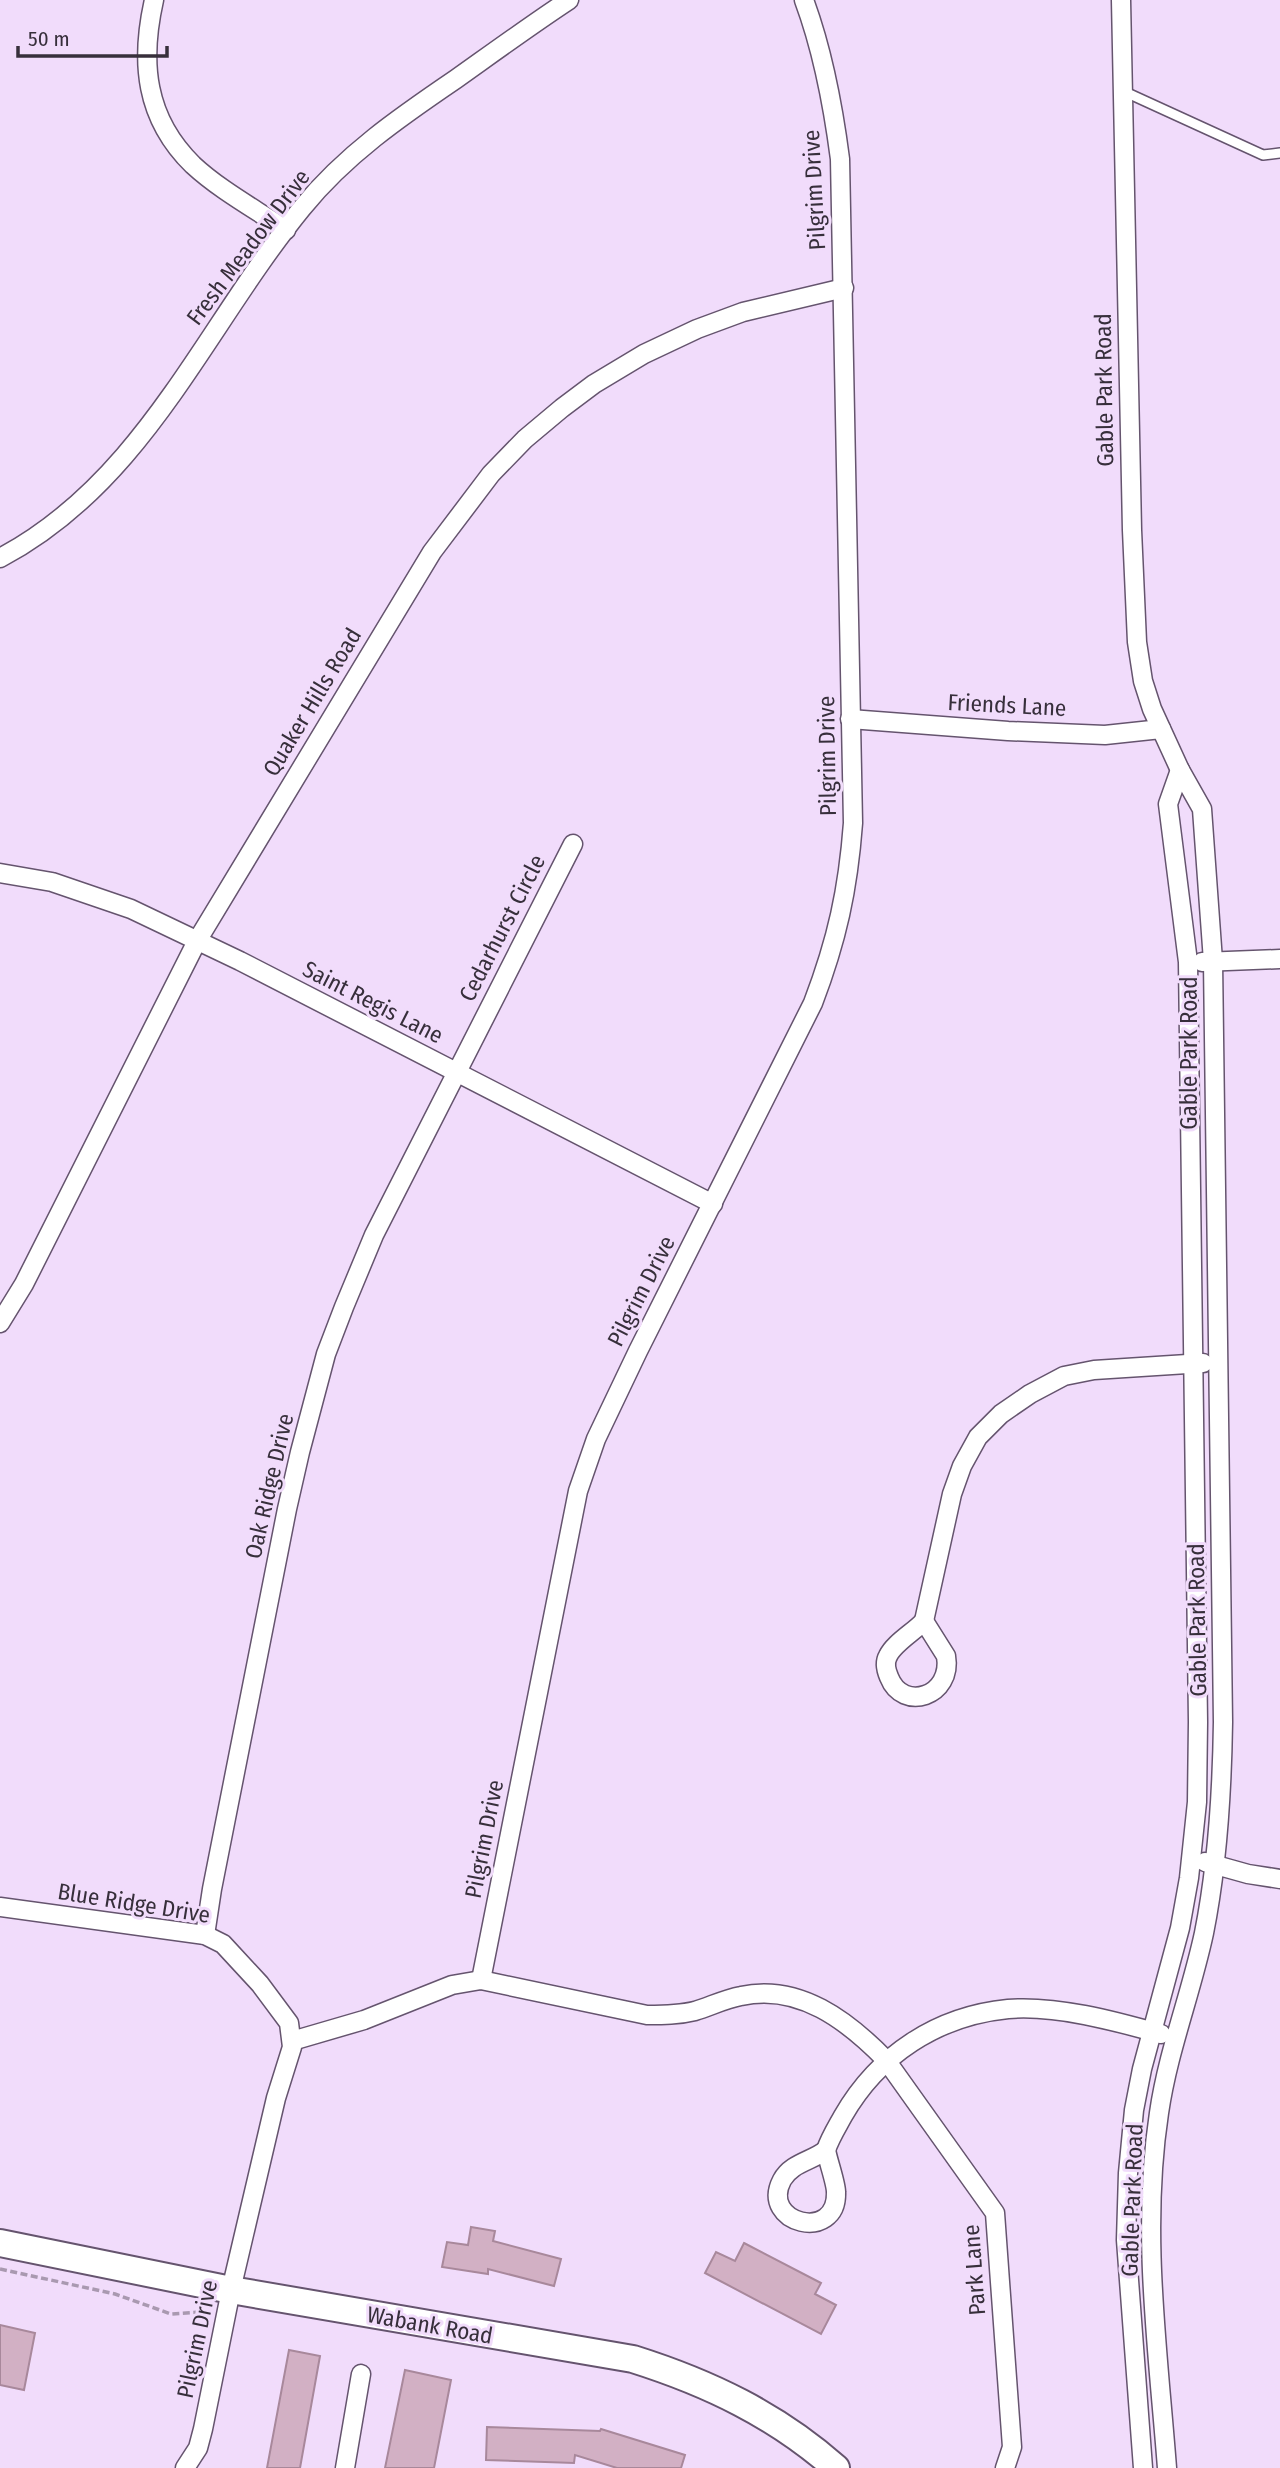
<svg xmlns="http://www.w3.org/2000/svg" width="1280" height="2468" viewBox="0 0 1280 2468" font-family="'Fira Sans Condensed',sans-serif">
  <style>
    .building { fill: #d2b0c4; stroke: #a8889b; stroke-width: 2 }
    .lines { fill: none; stroke-linecap: round; stroke-linejoin: round }
    .lane-casing { stroke: #65546e; stroke-width: 12 }
    .street-casing { stroke: #65546e; stroke-width: 21 }
    .secondary-casing { stroke: #65546e; stroke-width: 30 }
    .path { stroke: #a999b0; stroke-width: 3.5; stroke-dasharray: 7 3.5; stroke-linecap: butt }
    .lane { stroke: #fff; stroke-width: 9 }
    .street { stroke: #fff; stroke-width: 18 }
    .secondary { stroke: #fff; stroke-width: 26 }
    .labels { text-anchor: middle; dominant-baseline: central; stroke-width: 6; stroke-linejoin: round; paint-order: stroke }
    .street-label { font-size: 23px; fill: #372f3b; stroke: #f1dcfb }
  </style>
  <rect width="100%" height="100%" fill="#f1dcfb"/>
  <!-- building -->
  <g class="building">
    <polygon points="471,2227 495,2231 493,2241 561,2259 554,2286 488,2269 488,2274 442,2267 447,2242 468,2245"/>
    <polygon points="744,2243 821,2283 815,2294 836,2305 821,2334 705,2273 716,2252 735,2261"/>
    <polygon points="0,2325 35,2333 24,2390 0,2385"/>
    <polygon points="289,2350 320,2356 300,2468 267,2468"/>
    <polygon points="405,2370 451,2380 434,2468 385,2468"/>
    <polygon points="487,2427 600,2431 601,2429 685,2455 681,2468 617,2468 575,2455 574,2463 486,2460"/>
  </g>
  <g class="lines">
    <!-- lane casing -->
    <g class="lane-casing">
      <polyline id="lane" points="1123,91 1263,155 1280,153"/>
    </g>
    <!-- street casing -->
    <g class="street-casing">
      <g id="street">
        <path d="M154,0c-14,62 -9,118 39,165 27,25 62,44 93,65"/>
        <path d="M1121,0l11,530 5,112 6,39 9,28 28,61 22,39 11,152 10,761c-1,71 -5,141 -19,211 -13,61 -36,118 -45,180 -18,118 -1,237 8,355"/>
        <path d="M0,558c144,-76 204,-230 302,-350 43,-53 98,-91 154,-129 38,-27 75,-54 113,-79"/>
        <polyline points="850,719 1008,731 1105,735 1161,729"/>
        <polyline points="0,873 52,882 131,909 240,961 713,1204"/>
        <polyline points="1202,962 1280,959"/>
        <polyline points="0,1323 24,1284 197,941 432,552 491,474 525,439 562,408 594,384 644,354 697,329 743,312 844,288"/>
        <polyline points="924,1621 952,1494 962,1466 978,1437 1001,1414 1030,1394 1064,1376 1094,1370 1203,1363"/>
        <path d="M924,1621l22,35c7,40 -43,57 -57,21 -3,-7 -5,-14 -1,-21 6,-13 26,-24 36,-35z"/>
        <polyline points="1205,1862 1248,1874 1280,1879"/>
        <polyline points="0,1907 205,1935 223,1944 260,1984 289,2023 292,2047 276,2098 231,2290 203,2429 198,2448 185,2468"/>
        <polyline points="205,1935 212,1889 287,1509 300,1452 326,1354 344,1307 374,1235 573,844"/>
        <path d="M481,1980l97,-489 18,-52 42,-88 175,-348c24,-63 35,-113 40,-180l-13,-664c-7,-54 -17,-108 -36,-159"/>
        <path d="M292,2041l72,-21 88,-35 29,-5 166,35c16,0 32,0 48,-4 16,-5 30,-12 46,-15 58,-13 107,25 145,64l109,153 17,234 -7,21"/>
        <path d="M826,2150c4,-12 11,-23 17,-34 35,-61 94,-100 165,-107 48,-4 107,12 153,25"/>
        <path d="M826,2150c2,11 10,33 10,42 2,51 -77,32 -54,-12 9,-17 30,-19 44,-30z"/>
        <polyline points="345,2468 361,2374"/>
        <polyline points="1143,2468 1126,2240 1128,2173 1134,2110 1142,2069 1180,1928 1189,1878 1197,1802 1198,1722 1188,962 1168,804 1180,770"/>
      </g>
    </g>
    <!-- secondary casing -->
    <g class="secondary-casing">
      <path id="secondary" d="M0,2243l231,47 402,69c76,24 143,56 203,109"/>
    </g>
    <!-- path -->
    <polyline class="path" points="0,2269 115,2294 171,2314 201,2312"/>
    <!-- lane -->
    <use href="#lane" class="lane"/>
    <!-- street -->
    <use href="#street" class="street"/>
    <!-- secondary -->
    <use href="#secondary" class="secondary"/>
  </g>
  <g class="labels">
    <!-- street labels -->
    <g class="street-label">
      <text transform="translate(814 190) rotate(-93)">Pilgrim Drive</text>
      <text transform="translate(248 247) rotate(-53)">Fresh Meadow Drive</text>
      <text transform="translate(1104 390) rotate(-91)">Gable Park Road</text>
      <text transform="translate(312 702) rotate(-59)">Quaker Hills Road</text>
      <text transform="translate(1007 705) rotate(3)">Friends Lane</text>
      <text transform="translate(827 756) rotate(-91)">Pilgrim Drive</text>
      <text transform="translate(502 928) rotate(-63)">Cedarhurst Circle</text>
      <text transform="translate(373 1002) rotate(27)">Saint Regis Lane</text>
      <text transform="translate(1189 1053) rotate(-90)">Gable Park Road</text>
      <text transform="translate(641 1291) rotate(-63)">Pilgrim Drive</text>
      <text transform="translate(269 1486) rotate(-77)">Oak Ridge Drive</text>
      <text transform="translate(1197 1620) rotate(-91)">Gable Park Road</text>
      <text transform="translate(484 1839) rotate(-79)">Pilgrim Drive</text>
      <text transform="translate(134 1903) rotate(9)">Blue Ridge Drive</text>
      <text transform="translate(1132 2200) rotate(-88)">Gable Park Road</text>
      <text transform="translate(974 2270) rotate(-94)">Park Lane</text>
      <text transform="translate(430 2325) rotate(10)">Wabank Road</text>
      <text transform="translate(197 2339) rotate(-78)">Pilgrim Drive</text>
    </g>
  </g>
  <!-- scale -->
  <path d="M18 46v10h149v-10" fill="none" stroke="#372f3b" stroke-width="3.5"/>
  <text x="28" y="46" font-size="21" fill="#372f3b" stroke="#f1dcfb" stroke-width="5" paint-order="stroke">50 m</text>
</svg>
